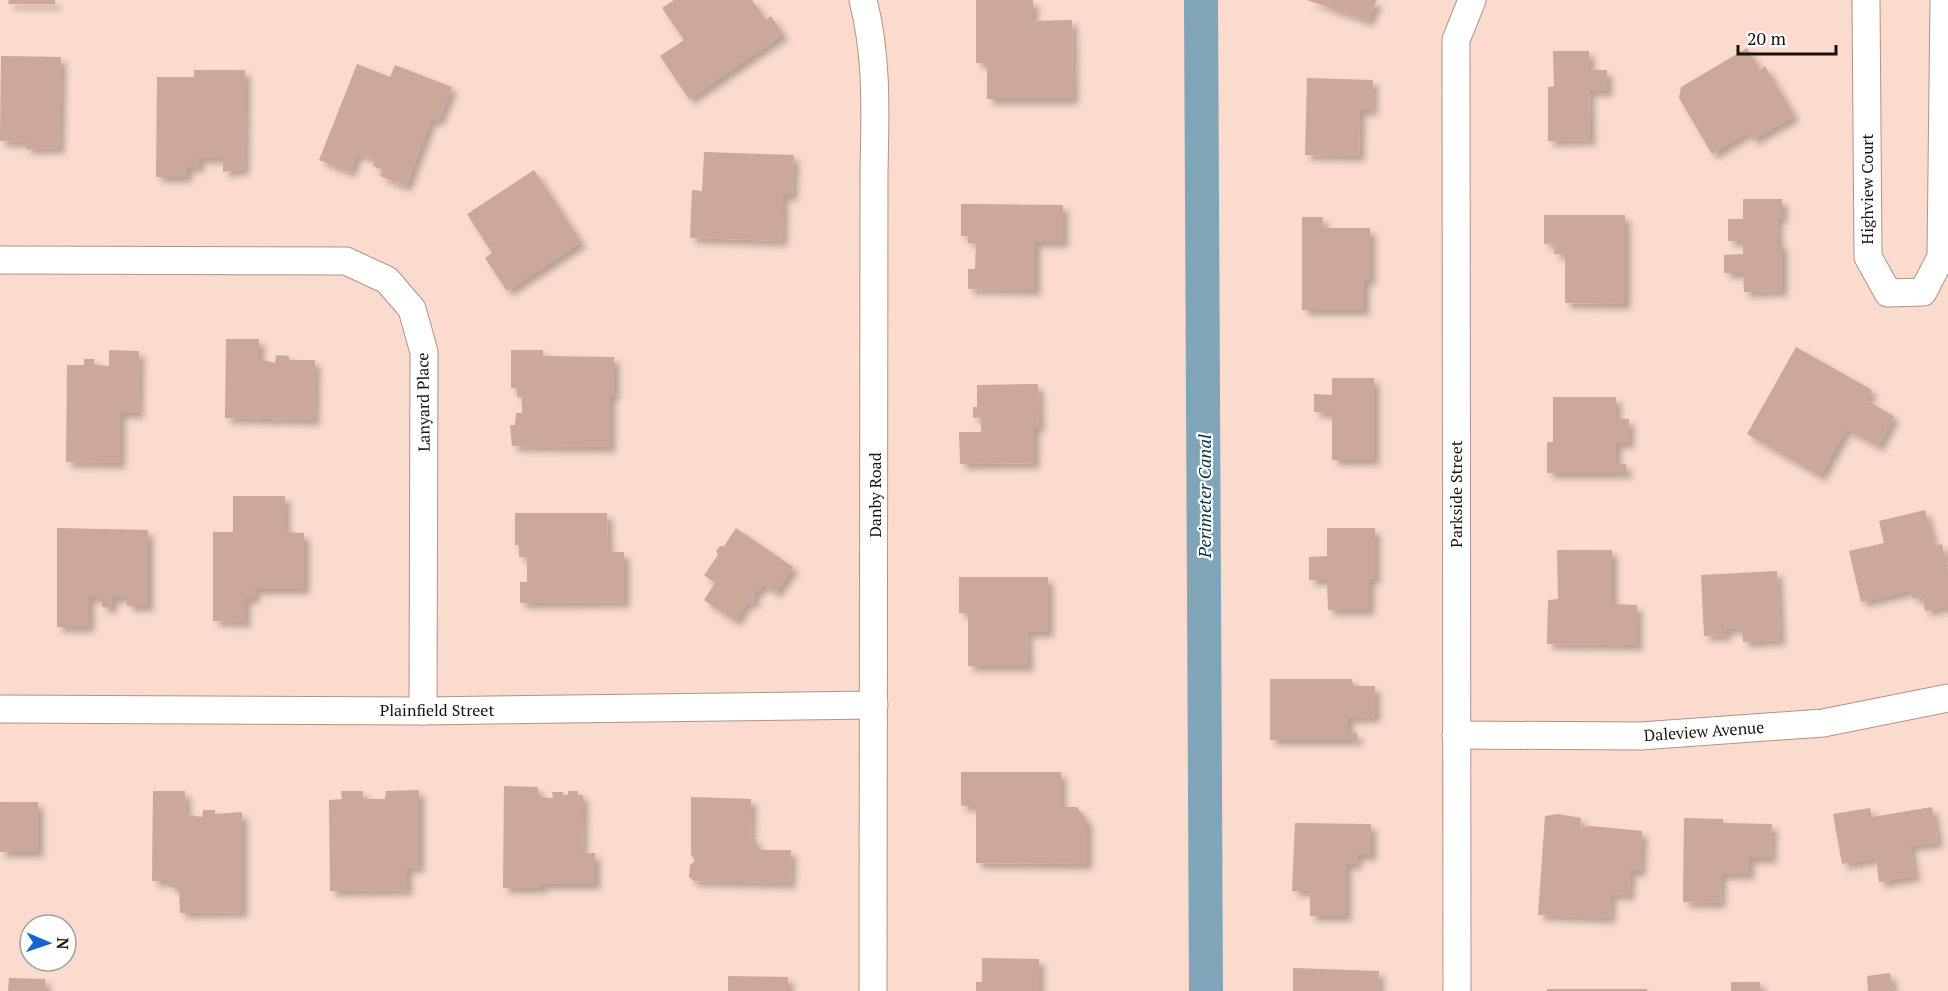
<svg xmlns="http://www.w3.org/2000/svg" width="1948" height="991" viewBox="0 0 1948 991" font-family="'PT Serif',serif">
  <style>
    .lines { fill: none; stroke-linecap: round; stroke-linejoin: round }
    .canal { stroke: #81a5b8; stroke-width: 34 }
    .building { fill: #cba897; filter: url(#shadow) }
    .minor-casing { stroke: #b09487; stroke-width: 29 }
    .minor { stroke: #fff; stroke-width: 27 }
    .labels { text-anchor: middle; dominant-baseline: central; stroke-width: 4.5; stroke-linejoin: round; paint-order: stroke }
    .street-label { font-size: 16px; fill: #1c120d; stroke: #fff }
    .water-label { font-size: 18px; font-style: italic; fill: #003347; stroke: #fff }
  </style>
  <defs>
    <filter id="shadow"><feDropShadow dx="5.5" dy="5.5" stdDeviation="3" flood-color="#0004"/></filter>
  </defs>
  <rect width="100%" height="100%" fill="#fadbcd"/>
  <g class="lines">
    <!-- canal -->
    <polyline class="canal" points="1201,0 1206,991"/>
  </g>
  <!-- building -->
  <g class="building">
    <polygon points="9,0 55,0 55,4 8,4"/>
    <polygon points="674,0 752,0 766,20 771,16 783,34 689,99 660,56 684,40 662,8"/>
    <polygon points="976,0 1033,0 1033,21 1072,20 1073,99 987,99 987,63 976,63"/>
    <polygon points="1307,0 1377,0 1368,21"/>
    <polygon points="1747,48 1760,70 1765,66 1794,116 1752,140 1748,132 1712,154 1679,98 1681,87"/>
    <polygon points="1553,51 1589,51 1589,70 1607,70 1607,91 1589,91 1590,140 1548,141 1548,87 1554,86"/>
    <polygon points="1,56 61,57 59,148 26,149 26,142 0,141"/>
    <polygon points="357,64 390,77 395,65 452,87 438,121 431,119 406,186 380,176 383,170 373,166 375,160 357,153 350,172 319,160"/>
    <polygon points="194,70 245,70 244,169 223,172 223,158 199,158 199,167 187,167 187,177 156,177 157,77 194,77"/>
    <polygon points="1307,78 1373,80 1372,110 1360,110 1359,156 1305,155"/>
    <polygon points="704,152 794,155 792,195 783,195 782,241 690,238 692,190 702,191"/>
    <polygon points="534,170 581,242 507,291 485,258 492,253 467,214"/>
    <polygon points="1743,199 1782,199 1782,218 1777,218 1778,244 1782,244 1782,291 1744,292 1743,273 1724,273 1724,255 1743,254 1743,241 1728,241 1728,219 1743,219"/>
    <polygon points="961,204 1063,205 1063,242 1035,242 1035,290 968,289 968,269 975,269 976,243 968,243 968,236 961,236"/>
    <polygon points="1544,215 1625,215 1625,304 1565,303 1565,254 1554,254 1555,243 1544,244"/>
    <polygon points="1302,217 1323,217 1322,228 1370,228 1370,280 1364,280 1364,310 1302,310"/>
    <polygon points="226,339 259,339 259,362 263,360 275,363 276,355 289,356 289,360 315,360 314,420 225,418"/>
    <polygon points="1796,347 1872,390 1866,400 1894,416 1878,446 1846,429 1820,476 1747,434"/>
    <polygon points="109,350 139,351 138,413 120,413 120,463 66,462 67,365 84,365 84,359 94,359 94,365 109,366"/>
    <polygon points="511,350 543,350 543,356 614,357 614,395 610,396 610,447 512,446 510,425 515,425 516,413 522,413 522,397 517,397 517,388 511,388"/>
    <polygon points="1332,378 1374,378 1374,460 1332,460 1332,413 1314,412 1314,394 1332,395"/>
    <polygon points="1038,384 1039,427 1034,427 1034,463 960,464 959,432 981,432 981,417 973,418 973,407 977,407 977,385"/>
    <polygon points="1553,397 1616,397 1616,419 1629,419 1629,443 1616,443 1616,464 1626,464 1627,473 1547,473 1547,442 1553,442"/>
    <polygon points="233,496 285,496 285,532 304,533 304,589 254,589 255,598 245,598 245,622 213,621 213,532 233,532"/>
    <polygon points="1925,510 1934,546 1942,544 1948,572 1948,606 1925,611 1922,596 1913,599 1911,590 1861,602 1849,551 1884,543 1879,521"/>
    <polygon points="515,513 607,513 608,552 624,552 624,602 520,603 520,582 527,582 527,557 519,557 519,545 515,545"/>
    <polygon points="57,528 148,530 148,606 127,606 127,597 112,597 112,608 102,607 101,597 89,597 89,627 57,627"/>
    <polygon points="736,528 793,567 776,592 760,583 762,587 752,595 756,598 751,604 748,601 735,621 704,600 715,583 704,575 718,555 716,551 720,546 724,546"/>
    <polygon points="1327,528 1375,528 1375,578 1369,579 1369,610 1328,610 1327,580 1309,580 1309,557 1327,556"/>
    <polygon points="1557,550 1612,550 1612,604 1637,605 1637,645 1547,644 1548,600 1558,599"/>
    <polygon points="1777,571 1780,640 1743,642 1742,628 1726,629 1726,635 1704,636 1701,575"/>
    <polygon points="959,577 1048,577 1048,632 1027,632 1028,666 968,666 968,613 959,613"/>
    <polygon points="1270,679 1352,679 1353,686 1375,686 1375,717 1348,718 1348,732 1357,733 1357,740 1270,740"/>
    <polygon points="961,772 1061,772 1061,807 1077,807 1087,821 1087,864 976,863 976,806 961,806"/>
    <polygon points="504,786 538,787 538,797 553,798 552,792 563,792 563,795 568,795 568,791 578,791 578,795 583,795 582,853 595,853 595,884 541,884 541,888 503,888"/>
    <polygon points="419,790 419,867 407,868 407,890 330,891 329,800 342,799 341,791 363,791 363,799 385,799 386,791"/>
    <polygon points="153,791 185,791 186,817 190,815 202,817 203,810 215,810 215,814 242,812 242,912 180,913 179,887 169,887 169,881 152,881"/>
    <polygon points="691,797 751,799 750,839 756,839 756,850 791,850 790,883 694,881 689,877 690,865 695,861 691,854"/>
    <rect x="0" y="802" width="38" height="50"/>
    <polygon points="1932,807 1938,842 1910,846 1915,876 1879,882 1876,858 1842,864 1833,814 1870,808 1872,817"/>
    <polygon points="1558,814 1581,818 1580,828 1591,826 1642,831 1640,871 1630,871 1629,895 1611,894 1610,918 1538,915 1545,816"/>
    <polygon points="1684,818 1723,819 1723,823 1772,824 1771,858 1749,858 1749,874 1721,874 1720,903 1683,902"/>
    <polygon points="1295,823 1371,824 1371,855 1357,855 1356,864 1346,864 1346,916 1310,916 1310,891 1292,891"/>
    <polygon points="982,958 1039,959 1039,991 976,991 976,982 982,982"/>
    <polygon points="1293,968 1379,971 1378,991 1293,991"/>
    <polygon points="1890,973 1893,991 1868,991 1867,976"/>
    <polygon points="728,976 788,977 788,991 728,991"/>
    <polygon points="9,978 45,979 45,991 8,991"/>
    <polygon points="1731,982 1760,982 1761,991 1731,991"/>
    <rect x="1547" y="989" width="100" height="2"/>
  </g>
  <g class="lines">
    <!-- minor casing -->
    <g class="minor-casing">
      <g id="minor">
        <path d="M863,0c15,58 12,115 11,175l-1,816"/>
        <polyline points="1866,0 1868,257 1888,293 1923,292 1941,257 1944,0"/>
        <polyline points="0,260 346,261 387,280 412,309 424,352 423,711"/>
        <polyline points="0,709 423,711 874,705"/>
        <polyline points="1456,735 1641,736 1823,723 1948,698"/>
        <polyline points="1457,991 1456,40 1472,0"/>
      </g>
    </g>
    <!-- minor -->
    <use href="#minor" class="minor"/>
  </g>
  <g class="labels">
    <!-- street labels -->
    <g class="street-label">
      <text transform="translate(1867 189) rotate(-90)">Highview Court</text>
      <text transform="translate(423 402) rotate(-91)">Lanyard Place</text>
      <text transform="translate(1456 494) rotate(-90)">Parkside Street</text>
      <text transform="translate(875 495) rotate(-90)">Danby Road</text>
      <text x="437" y="710">Plainfield Street</text>
      <text transform="translate(1704 731) rotate(-4)">Daleview Avenue</text>
    </g>
    <!-- water labels -->
    <g class="water-label">
      <text transform="translate(1204 496) rotate(-90)">Perimeter Canal</text>
    </g>
  </g>
  <!-- north arrow -->
  <g transform="translate(48 943) rotate(92)"><circle r="28" fill="#ffffff" stroke="#a4a09e" stroke-width="1.5"/>
  <path d="M0-4.5L10 22L0 15L-10 22Z" fill="#1765d0"/>
  <text y="-9" font-size="16" font-weight="bold" text-anchor="middle" fill="#1c120d">N</text>
  </g>
  <!-- scale -->
  <path d="M1738 45v9h98v-9" fill="none" stroke="#1c120d" stroke-width="3"/>
  <text x="1747" y="45" font-size="18" fill="#1c120d" stroke="#ffffff" stroke-width="4.5" paint-order="stroke">20 m</text>
</svg>
